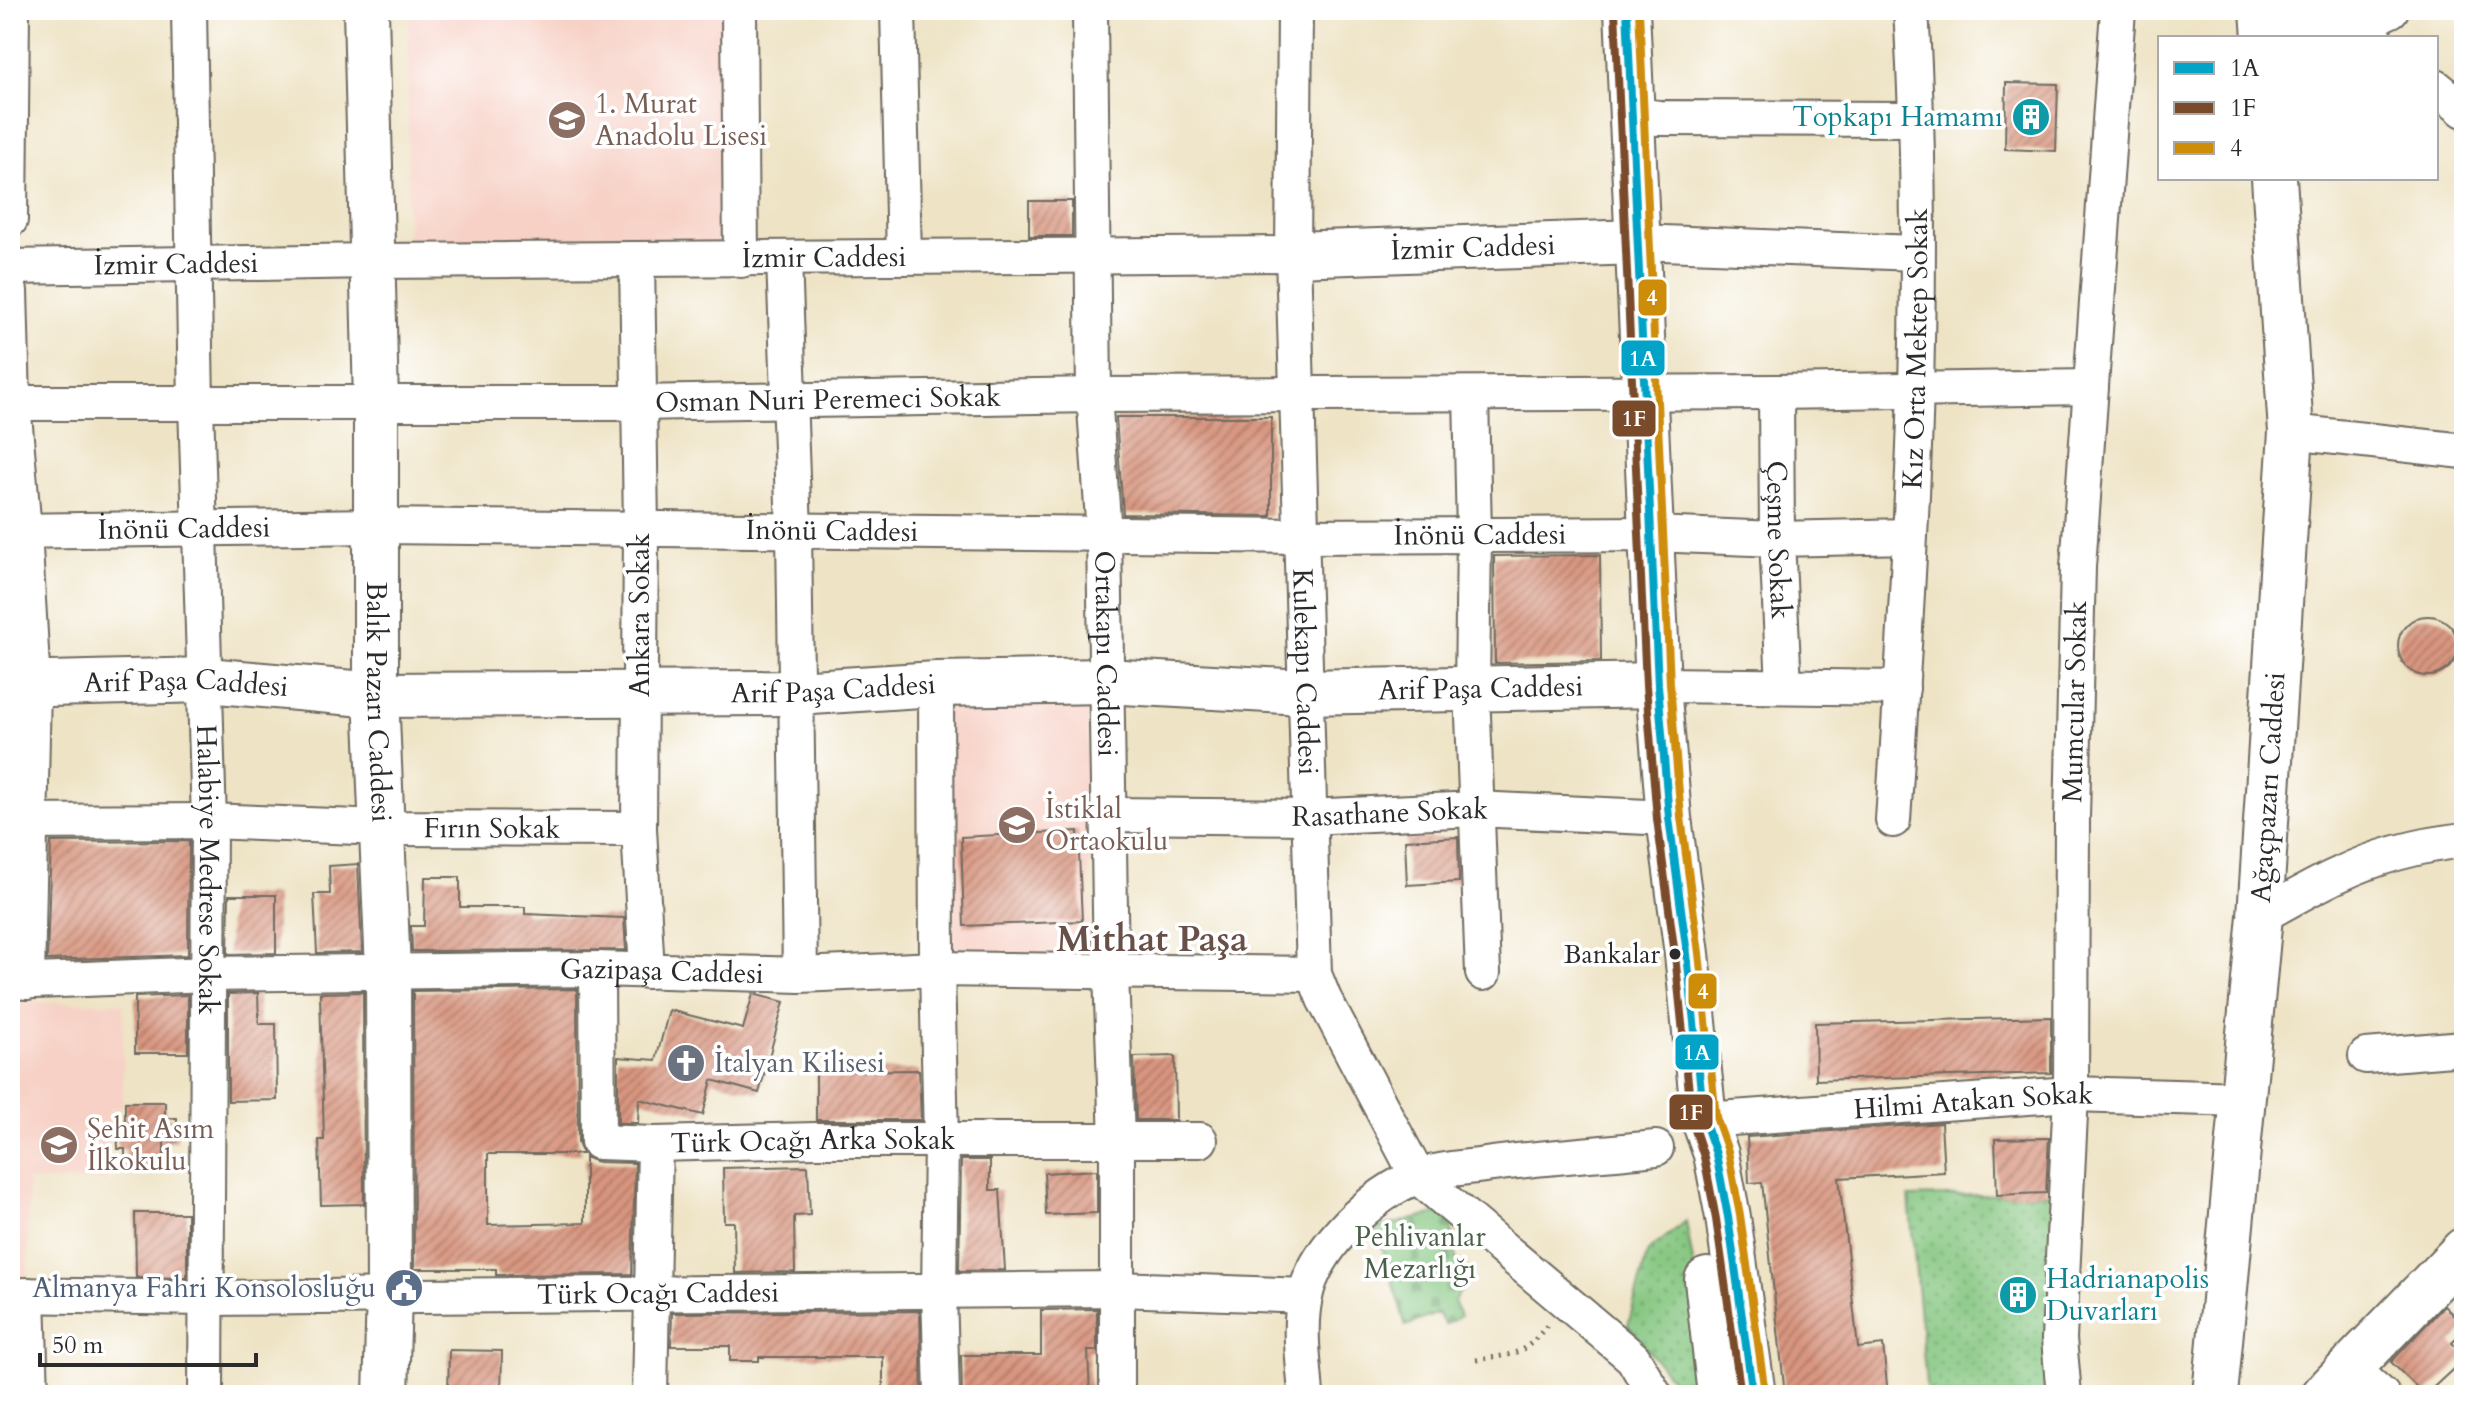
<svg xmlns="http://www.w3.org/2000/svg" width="2474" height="1405" viewBox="0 0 2474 1405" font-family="Cardo,serif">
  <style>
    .built { fill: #f7d1c6 }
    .cemetery { fill: url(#cemetery-stones); stroke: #577854; stroke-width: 2 }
    .park { fill: url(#park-dots); stroke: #577854; stroke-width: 2 }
    .building { fill: url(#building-hatch) }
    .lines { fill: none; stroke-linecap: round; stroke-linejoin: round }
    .street-casing { stroke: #6f6b61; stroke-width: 38 }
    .secondary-casing { stroke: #6f6b61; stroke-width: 48 }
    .primary-casing { stroke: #6f6b61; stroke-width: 48 }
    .path { stroke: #6f6b61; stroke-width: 5; stroke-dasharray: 2 6; stroke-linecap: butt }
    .street { stroke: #fff; stroke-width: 34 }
    .secondary { stroke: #fff; stroke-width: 44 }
    .primary { stroke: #fff; stroke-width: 44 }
    .bus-1-casing { stroke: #fff; stroke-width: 14 }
    .bus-2-casing { stroke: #fff; stroke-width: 14 }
    .bus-3-casing { stroke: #fff; stroke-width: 14 }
    .bus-1 { stroke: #02a3c6; stroke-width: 8 }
    .bus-2 { stroke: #7a4b2a; stroke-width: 8 }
    .bus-3 { stroke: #ce8d09; stroke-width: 8 }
    .bus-dot { fill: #2b2b2b; stroke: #fff; stroke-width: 3 }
    .labels { text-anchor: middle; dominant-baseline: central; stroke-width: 7; stroke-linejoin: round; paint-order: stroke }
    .bus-label { font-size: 26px; fill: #2b2b2b; stroke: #fff; text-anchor: end }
    .education-label { font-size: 28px; fill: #785e54; stroke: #fff; text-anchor: start }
    .culture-label { font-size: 28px; fill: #0d838f; stroke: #fff; text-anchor: end }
    .street-label { font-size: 28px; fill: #2b2b2b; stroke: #fff }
    .worship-label { font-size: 28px; fill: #5b616d; stroke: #fff; text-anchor: start }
    .park-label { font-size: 28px; fill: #4a6148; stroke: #fff }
    .service-label { font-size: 28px; fill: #4e5e75; stroke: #fff; text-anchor: end }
    .district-label { font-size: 36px; font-weight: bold; fill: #685048; stroke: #fff }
    .line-badge { stroke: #fff; stroke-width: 3 }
    .badge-label { font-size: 22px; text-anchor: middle; font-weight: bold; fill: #fff }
  </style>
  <defs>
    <pattern id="cemetery-stones" width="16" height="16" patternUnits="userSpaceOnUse" patternTransform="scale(2)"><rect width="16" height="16" fill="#83c57e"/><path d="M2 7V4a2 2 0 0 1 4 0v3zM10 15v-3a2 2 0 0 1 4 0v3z" fill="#6ba067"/></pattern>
    <pattern id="park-dots" width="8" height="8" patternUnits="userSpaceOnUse" patternTransform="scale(2)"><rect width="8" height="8" fill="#83c57e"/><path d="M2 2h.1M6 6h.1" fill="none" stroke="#6ba067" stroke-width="1.8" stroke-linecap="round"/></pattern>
    <pattern id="building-hatch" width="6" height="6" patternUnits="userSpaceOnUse" patternTransform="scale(2)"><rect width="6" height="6" fill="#d8957f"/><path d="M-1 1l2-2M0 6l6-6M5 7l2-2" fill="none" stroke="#af7a68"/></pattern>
  </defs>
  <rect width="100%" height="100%" fill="#fff"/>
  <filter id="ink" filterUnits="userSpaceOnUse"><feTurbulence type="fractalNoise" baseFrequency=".0125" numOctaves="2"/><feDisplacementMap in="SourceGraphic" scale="16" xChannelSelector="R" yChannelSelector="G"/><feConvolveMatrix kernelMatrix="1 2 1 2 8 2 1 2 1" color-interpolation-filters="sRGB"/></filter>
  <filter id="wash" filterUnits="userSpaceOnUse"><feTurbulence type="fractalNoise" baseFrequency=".006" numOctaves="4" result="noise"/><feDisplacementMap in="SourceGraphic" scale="32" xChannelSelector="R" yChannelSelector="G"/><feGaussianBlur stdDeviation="1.8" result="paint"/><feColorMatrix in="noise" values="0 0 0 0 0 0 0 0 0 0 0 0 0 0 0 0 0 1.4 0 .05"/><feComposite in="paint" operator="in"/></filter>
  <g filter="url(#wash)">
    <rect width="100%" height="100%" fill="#eee3c5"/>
    <!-- built -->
    <g class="built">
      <polygon points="505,10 725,10 730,228 716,243 407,245 409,12 500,13"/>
      <polygon points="946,695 1087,697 1090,954 944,956"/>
      <polygon points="10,1002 123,1003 123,1107 109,1109 107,1181 28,1181 28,1277 10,1277"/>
    </g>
    <!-- cemetery -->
    <polygon class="cemetery" points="1449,1211 1456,1259 1473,1272 1454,1301 1460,1316 1445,1325 1438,1313 1406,1326 1376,1228"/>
    <!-- park -->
    <g class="park">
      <polygon points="2055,1193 2053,1395 1927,1395 1909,1197"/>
      <polygon points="1686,1221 1715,1395 1678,1395 1672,1380 1628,1325 1648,1251"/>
    </g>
    <g id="blocks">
      <!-- building -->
      <g class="building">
        <polygon points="2006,83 2058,84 2056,151 2005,149"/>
        <rect x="1029" y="201" width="43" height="35"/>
        <polygon points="1116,417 1271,417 1271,516 1123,514"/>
        <polygon points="1600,555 1601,661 1495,663 1494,556"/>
        <circle cx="2428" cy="646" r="30"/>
        <polygon points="1078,831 1082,921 964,926 961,837"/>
        <polygon points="1458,837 1459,882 1407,885 1405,840"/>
        <polygon points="189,841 188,955 47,960 51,842"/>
        <polygon points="358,864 362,952 317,953 314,894 330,894 329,866"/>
        <polygon points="425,877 460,877 460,907 525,907 525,914 624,918 626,950 412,951 411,926 424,926"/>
        <polygon points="229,895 276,895 276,953 228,954"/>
        <polygon points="577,989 578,1142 582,1154 488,1154 488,1225 585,1223 585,1157 597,1162 635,1163 632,1274 496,1275 496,1269 414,1269 413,991"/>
        <polygon points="363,992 364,1204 321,1205 319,1140 324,1140 320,993"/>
        <polygon points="258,993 259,1024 276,1024 277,1100 228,1101 228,994"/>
        <polygon points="753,994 784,1002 759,1093 712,1080 703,1115 639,1099 638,1123 618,1123 618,1057 656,1060 669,1010 743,1029"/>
        <polygon points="188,995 188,1053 135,1053 135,997"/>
        <polygon points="2051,1017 2051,1073 1816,1080 1815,1023"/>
        <polygon points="1175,1056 1176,1120 1136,1120 1134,1057"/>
        <polygon points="919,1070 921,1120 816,1120 816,1071"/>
        <polygon points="125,1102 165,1102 165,1118 177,1118 177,1141 164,1141 164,1168 125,1168 125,1149 118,1149 117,1124 125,1124"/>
        <polygon points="1941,1123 1944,1172 1839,1178 1858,1348 1883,1345 1888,1395 1785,1395 1762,1182 1749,1183 1747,1137"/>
        <polygon points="2049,1138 2046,1193 1997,1195 1995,1139"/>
        <polygon points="961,1160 990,1160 990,1190 1000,1190 1005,1270 959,1271"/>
        <polygon points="808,1166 810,1215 794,1216 795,1272 735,1273 734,1222 724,1222 723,1168"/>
        <polygon points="1097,1170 1097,1213 1046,1215 1044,1173"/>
        <polygon points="135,1213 187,1213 187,1278 136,1277"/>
        <polygon points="2444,1306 2464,1325 2464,1329 2452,1343 2464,1354 2464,1359 2425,1395 2391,1362"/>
        <polygon points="1097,1309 1097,1351 1088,1351 1090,1395 962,1395 961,1355 1041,1355 1041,1310"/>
        <polygon points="920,1311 922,1395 883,1395 883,1357 759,1357 759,1361 730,1361 730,1346 671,1346 672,1313"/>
        <polygon points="449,1350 502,1351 501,1395 448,1395"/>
      </g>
    </g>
  </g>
  <g filter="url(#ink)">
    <use href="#blocks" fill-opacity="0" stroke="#6f6b61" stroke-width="2"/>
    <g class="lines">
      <!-- street casing -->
      <g class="street-casing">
        <g id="street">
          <path id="s1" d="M189,10l7,394 13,417 -3,574"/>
          <polyline points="739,10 741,260"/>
          <polyline points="898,10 904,257"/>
          <path id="s2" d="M1090,10l4,385 10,139 7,438 6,169v254"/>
          <path id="s3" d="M1295,10l-2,244 21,720 10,25 94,178 215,181 22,37"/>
          <polyline points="2264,19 2358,25 2375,38"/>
          <polyline points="2358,25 2391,10"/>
          <polyline points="2436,87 2464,110"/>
          <polyline points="1633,115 1659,118 1918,119"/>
          <polyline points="10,220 12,10"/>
          <polyline points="1638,242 1916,253"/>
          <polyline points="637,259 641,528 639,829 647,971"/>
          <polyline points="784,259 794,531 800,975"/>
          <path id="s4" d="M10,267l364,-6 919,-7"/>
          <polyline points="10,291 13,403 24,531 33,685 27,982"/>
          <path id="s5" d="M1776,392l1,147 7,147"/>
          <polyline points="1471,394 1474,534 1472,690 1483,973"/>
          <path id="s6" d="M10,403h627l457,-8 682,-3 315,-5"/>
          <polyline points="2291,432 2464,451"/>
          <path id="s7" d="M10,531l368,-5 922,10 352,-2 125,5 132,-3"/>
          <polyline points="936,684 937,969 941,1140 939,1292 942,1395"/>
          <polyline points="1658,685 1902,688"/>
          <path id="s8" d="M1110,815l198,2 167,-8 194,9"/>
          <path id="s9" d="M1893,820c18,-269 35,-540 18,-810"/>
          <path id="s10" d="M10,822l199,-1 174,7 256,1"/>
          <path d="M2260,916c26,-13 51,-29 78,-41 39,-19 83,-30 126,-35"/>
          <path id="s11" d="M597,969l1,173 57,2 161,-4h384"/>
          <path id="s12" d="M10,982l199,-8 388,-5 203,6 137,-6 377,5"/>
          <polyline points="2366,1056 2464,1048"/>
          <path id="s13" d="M1704,1120l367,-26 173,5"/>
          <path id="s14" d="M10,1295l198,3 910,-9 187,7"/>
          <polyline points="28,1295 31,1395"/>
          <polyline points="2351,1368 2382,1395"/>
          <polyline points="650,1395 655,1144"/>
          <path d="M1306,1395c-2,-32 -8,-66 -1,-98 9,-48 68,-105 114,-121 20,-7 45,-8 66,-11 57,-8 114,-11 171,-17"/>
          <path id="s15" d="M2064,1395l-5,-56 12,-245 1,-276 6,-251 40,-557"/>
        </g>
      </g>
      <!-- secondary casing -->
      <g class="secondary-casing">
        <g id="secondary">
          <path id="s16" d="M366,10l10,392v293l12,275 1,325 -3,100"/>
          <polyline points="2263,10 2265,38"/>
          <path id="s17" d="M1293,254l345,-12"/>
          <path id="s18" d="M10,685l196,-5 170,15 420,-2 140,-9 169,-3 199,11 354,-7"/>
          <path id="s19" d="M2215,1395l45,-479 31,-484 -17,-254"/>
          <polyline points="2324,1395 2464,1250"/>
        </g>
      </g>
      <!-- primary casing -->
      <g class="primary-casing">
        <g id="primary">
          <polyline points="1627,10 1658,685 1669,818 1687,954 1704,1120 1716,1154 1728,1217 1753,1395"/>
          <polyline points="1707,1280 1720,1395"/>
        </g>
      </g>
      <!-- path -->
      <path class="path" d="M1476,1360c38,-6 48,-4 72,-36"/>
      <!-- street -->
      <use href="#street" class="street"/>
      <!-- secondary -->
      <use href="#secondary" class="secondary"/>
      <!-- primary -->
      <use href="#primary" class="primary"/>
      <!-- bus-1 casing -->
      <g class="bus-1-casing">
        <polyline id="bus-1" points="1627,10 1658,685 1669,818 1687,954 1704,1120 1716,1154 1728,1217 1753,1395"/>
      </g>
      <!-- bus-2 casing -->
      <g class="bus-2-casing">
        <polyline id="bus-2" points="1615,11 1646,686 1657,819 1675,955 1692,1121 1704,1157 1716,1219 1741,1395"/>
      </g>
      <!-- bus-3 casing -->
      <g class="bus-3-casing">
        <polyline id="bus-3" points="1639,10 1670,684 1681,817 1699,953 1716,1117 1728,1151 1740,1215 1765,1393"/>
      </g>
      <!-- bus-1 -->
      <use href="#bus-1" class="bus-1"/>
      <!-- bus-2 -->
      <use href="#bus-2" class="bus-2"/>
      <!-- bus-3 -->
      <use href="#bus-3" class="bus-3"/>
    </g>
  </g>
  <!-- icons -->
  <defs>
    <g id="building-disc" transform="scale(2)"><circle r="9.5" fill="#0f9aa8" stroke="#fff"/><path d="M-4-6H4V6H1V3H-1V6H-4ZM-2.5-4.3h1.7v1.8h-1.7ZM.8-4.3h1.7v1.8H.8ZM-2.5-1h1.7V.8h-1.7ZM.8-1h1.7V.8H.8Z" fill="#fff"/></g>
    <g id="school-disc" transform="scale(2)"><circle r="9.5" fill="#8d6e63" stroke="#fff"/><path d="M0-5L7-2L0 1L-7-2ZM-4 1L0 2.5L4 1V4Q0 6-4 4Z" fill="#fff"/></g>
    <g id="church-disc" transform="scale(2)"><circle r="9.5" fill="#6b7280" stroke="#fff"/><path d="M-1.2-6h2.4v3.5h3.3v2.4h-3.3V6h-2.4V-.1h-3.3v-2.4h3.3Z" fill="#fff"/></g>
    <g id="civic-disc" transform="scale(2)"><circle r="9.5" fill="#5c6f8a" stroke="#fff"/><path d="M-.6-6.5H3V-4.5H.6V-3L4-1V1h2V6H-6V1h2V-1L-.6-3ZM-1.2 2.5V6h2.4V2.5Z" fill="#fff"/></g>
  </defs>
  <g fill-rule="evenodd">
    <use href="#building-disc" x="2031" y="117"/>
    <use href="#school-disc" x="567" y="120"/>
    <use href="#school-disc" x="1017" y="825"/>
    <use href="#church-disc" x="686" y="1063"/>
    <use href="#school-disc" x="59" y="1145"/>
    <use href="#civic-disc" x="404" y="1288"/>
    <use href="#building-disc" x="2018" y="1295"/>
  </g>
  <!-- markers -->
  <circle class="bus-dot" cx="1675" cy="954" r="7"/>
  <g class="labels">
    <!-- bus labels -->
    <g class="bus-label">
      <text x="1660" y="954">Bankalar</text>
    </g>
    <!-- education labels -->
    <g class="education-label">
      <text x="595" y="104">1. Murat<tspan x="595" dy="32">Anadolu Lisesi</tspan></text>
      <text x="1045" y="809">İstiklal<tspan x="1045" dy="32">Ortaokulu</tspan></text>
      <text x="87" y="1129">Şehit Asım<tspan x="87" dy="32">İlkokulu</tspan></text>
    </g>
    <!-- culture labels -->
    <g class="culture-label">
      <text x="2003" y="117">Topkapı Hamamı</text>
      <text x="2046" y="1279" text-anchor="start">Hadrianapolis<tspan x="2046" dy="32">Duvarları</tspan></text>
    </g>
    <!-- street labels -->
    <g class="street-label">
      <text stroke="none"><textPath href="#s17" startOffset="180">İzmir Caddesi</textPath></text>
      <text stroke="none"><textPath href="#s4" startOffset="814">İzmir Caddesi</textPath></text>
      <text stroke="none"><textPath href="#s4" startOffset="166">İzmir Caddesi</textPath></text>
      <text stroke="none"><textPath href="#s9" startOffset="472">Kız Orta Mektep Sokak</textPath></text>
      <text stroke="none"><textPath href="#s6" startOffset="818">Osman Nuri Peremeci Sokak</textPath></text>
      <text stroke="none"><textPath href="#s7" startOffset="174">İnönü Caddesi</textPath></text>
      <text stroke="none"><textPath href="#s7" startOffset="822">İnönü Caddesi</textPath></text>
      <text stroke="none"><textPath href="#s7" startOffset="1470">İnönü Caddesi</textPath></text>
      <text stroke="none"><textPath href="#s5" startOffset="148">Çeşme Sokak</textPath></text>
      <text transform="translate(640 615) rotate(-90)">Ankara Sokak</text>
      <text stroke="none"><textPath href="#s2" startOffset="644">Ortakapı Caddesi</textPath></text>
      <text stroke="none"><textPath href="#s3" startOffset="662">Kulekapı Caddesi</textPath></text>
      <text stroke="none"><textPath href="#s18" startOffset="176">Arif Paşa Caddesi</textPath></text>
      <text stroke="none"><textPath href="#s18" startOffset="824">Arif Paşa Caddesi</textPath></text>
      <text stroke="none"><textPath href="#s18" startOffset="1472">Arif Paşa Caddesi</textPath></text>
      <text stroke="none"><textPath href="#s16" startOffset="692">Balık Pazarı Caddesi</textPath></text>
      <text stroke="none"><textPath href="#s15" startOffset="694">Mumcular Sokak</textPath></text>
      <text stroke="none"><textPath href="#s19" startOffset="610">Ağaçpazarı Caddesi</textPath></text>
      <text stroke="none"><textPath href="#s8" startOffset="280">Rasathane Sokak</textPath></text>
      <text stroke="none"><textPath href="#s10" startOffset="482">Fırın Sokak</textPath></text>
      <text stroke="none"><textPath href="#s1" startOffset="860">Halabiye Medrese Sokak</textPath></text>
      <text stroke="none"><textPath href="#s12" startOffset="652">Gazipaşa Caddesi</textPath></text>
      <text stroke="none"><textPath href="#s13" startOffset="270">Hilmi Atakan Sokak</textPath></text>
      <text stroke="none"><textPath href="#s11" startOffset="388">Türk Ocağı Arka Sokak</textPath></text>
      <text stroke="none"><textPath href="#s14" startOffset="648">Türk Ocağı Caddesi</textPath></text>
    </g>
    <!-- worship labels -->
    <g class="worship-label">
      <text x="714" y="1063">İtalyan Kilisesi</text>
    </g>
    <!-- park labels -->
    <g class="park-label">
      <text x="1420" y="1237">Pehlivanlar<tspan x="1420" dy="32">Mezarlığı</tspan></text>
    </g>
    <!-- service labels -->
    <g class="service-label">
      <text x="376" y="1288">Almanya Fahri Konsolosluğu</text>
    </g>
    <!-- district labels -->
    <g class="district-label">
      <text x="1152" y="939">Mithat Paşa</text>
    </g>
  </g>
  <g class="line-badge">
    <rect x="1637" y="278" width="31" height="39" rx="8" fill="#ce8d09"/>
    <rect x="1620" y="339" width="46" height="38" rx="8" fill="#02a3c6"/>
    <rect x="1611" y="399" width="46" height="39" rx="8" fill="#7a4b2a"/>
    <rect x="1687" y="972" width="31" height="38" rx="8" fill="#ce8d09"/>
    <rect x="1674" y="1033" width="46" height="38" rx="8" fill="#02a3c6"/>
    <rect x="1668" y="1093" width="46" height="38" rx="8" fill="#7a4b2a"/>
  </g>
  <g class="badge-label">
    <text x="1652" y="305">4</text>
    <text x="1643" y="366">1A</text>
    <text x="1634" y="426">1F</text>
    <text x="1703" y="999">4</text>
    <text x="1697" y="1060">1A</text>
    <text x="1691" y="1120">1F</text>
  </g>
  <!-- margin -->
  <rect width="2474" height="1405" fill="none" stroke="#fff" stroke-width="40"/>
  <!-- legend -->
  <rect x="2158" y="36" width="280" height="144" fill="#ffffff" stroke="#aaaaaa" stroke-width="2"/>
  <rect x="2174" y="62" width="40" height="12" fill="#02a3c6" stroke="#aaaaaa" stroke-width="2"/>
  <text x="2230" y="76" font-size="24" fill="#2b2b2b">1A</text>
  <rect x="2174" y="102" width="40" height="12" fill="#7a4b2a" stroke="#aaaaaa" stroke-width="2"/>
  <text x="2230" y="116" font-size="24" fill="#2b2b2b">1F</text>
  <rect x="2174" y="142" width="40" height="12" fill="#ce8d09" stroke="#aaaaaa" stroke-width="2"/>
  <text x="2230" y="156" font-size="24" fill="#2b2b2b">4</text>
  <!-- scale -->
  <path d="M40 1353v12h216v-12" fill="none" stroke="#2b2b2b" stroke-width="4"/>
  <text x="52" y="1353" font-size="24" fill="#2b2b2b" stroke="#ffffff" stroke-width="6" paint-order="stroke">50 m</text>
</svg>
